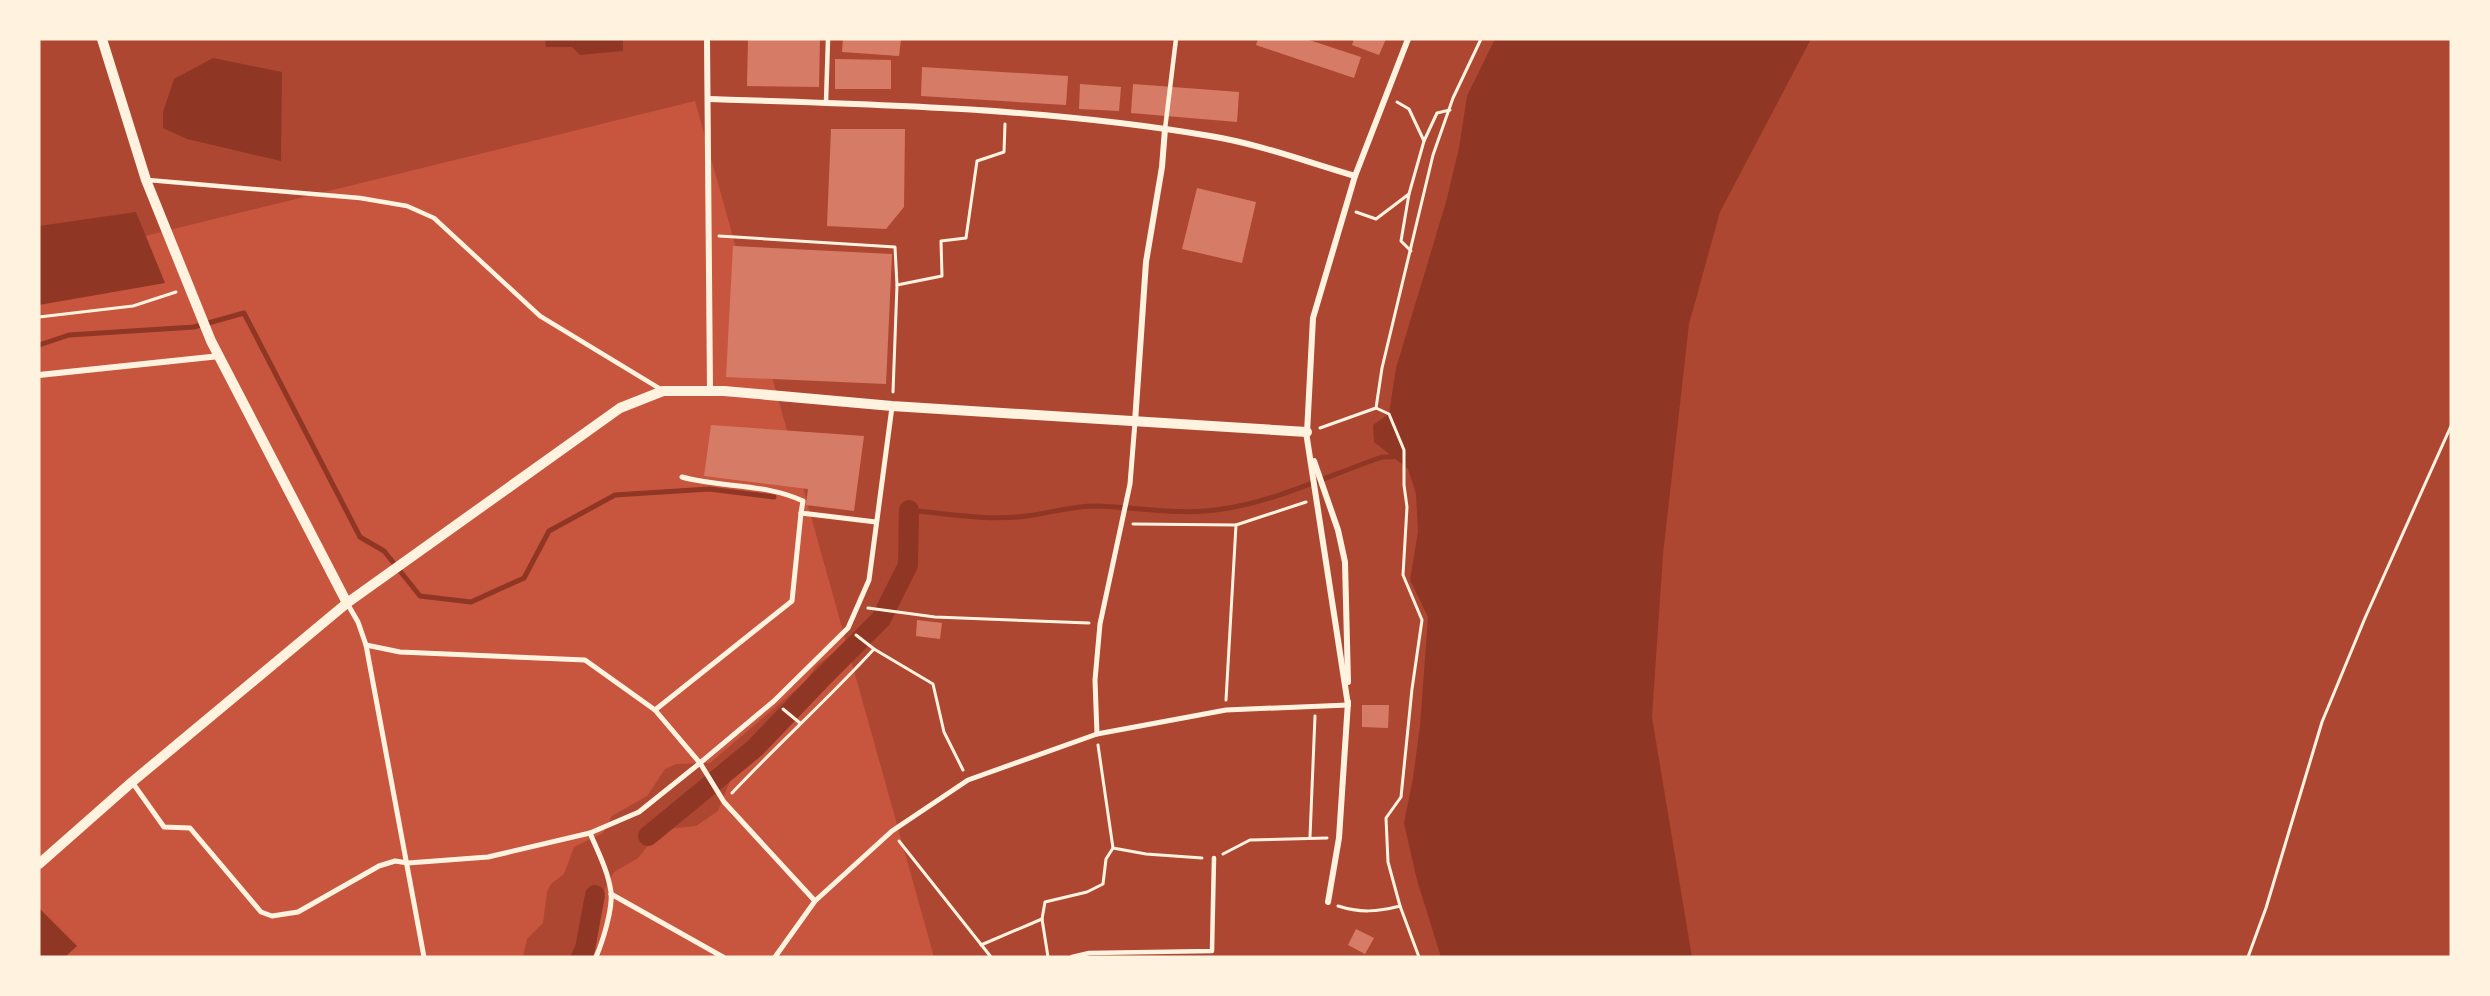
<svg xmlns="http://www.w3.org/2000/svg" width="2490" height="996" viewBox="0 0 2490 996" font-family="'Noto Serif',serif">
  <style>
    .green { fill: #ae4732 }
    .water { fill: #8f3625 }
    .lines { fill: none; stroke-linecap: round; stroke-linejoin: round }
    .stream { stroke: #8f3625; stroke-width: 5 }
    .canal { stroke: #8f3625; stroke-width: 20 }
    .building { fill: #d67c66 }
    .path { stroke: #fff3e0; stroke-width: 3 }
    .service { stroke: #fff3e0; stroke-width: 4.5 }
    .pedestrian { stroke: #fff3e0; stroke-width: 5 }
    .minor { stroke: #fff3e0; stroke-width: 6 }
    .tertiary { stroke: #fff3e0; stroke-width: 10 }
  </style>
  <rect width="100%" height="100%" fill="#c8553d"/>
  <!-- green -->
  <g class="green">
    <polygon points="39,39 2451,39 2451,957 934,957 695,101 39,262"/>
    <polygon points="832,654 835,659 761,736 732,776 718,811 696,826 668,829 651,842 638,858 614,872 603,893 587,957 523,957 527,939 543,923 547,892 551,884 564,874 574,847 603,833 612,816 647,796 665,769 676,764 710,763 805,682 817,665"/>
  </g>
  <!-- water -->
  <g class="water">
    <polygon points="545,39 623,39 623,51 580,55 572,47 546,47"/>
    <polygon points="1495,39 1811,39 1720,212 1689,324 1663,555 1652,717 1692,957 1441,957 1417,880 1404,823 1413,778 1420,726 1428,617 1410,580 1418,532 1416,494 1408,469 1374,442 1373,425 1389,414 1396,368 1446,202 1459,148 1467,96"/>
    <polygon points="213,58 282,72 281,161 187,139 163,128 163,112 174,79"/>
    <polygon points="136,212 165,283 39,305 39,226"/>
    <polygon points="39,908 77,946 65,957 39,957"/>
  </g>
  <g class="lines">
    <!-- stream -->
    <g class="stream">
      <polyline points="39,345 69,335 194,327 244,313 360,537 384,551 420,596 471,602 524,578 549,531 615,495 709,489 774,497"/>
      <path d="M909,510c39,4 79,11 118,6 23,-3 44,-10 68,-10 42,1 84,10 127,3 55,-8 108,-34 160,-52h10"/>
    </g>
    <!-- canal -->
    <g class="canal">
      <polyline points="648,836 755,748 821,679 881,619 908,565 909,510"/>
      <polyline points="581,957 585,949 595,895"/>
    </g>
  </g>
  <!-- building -->
  <g class="building">
    <polygon points="748,39 820,39 819,87 747,86"/>
    <polygon points="843,39 901,39 899,56 842,52"/>
    <polygon points="1258,39 1306,39 1361,57 1354,78 1256,45"/>
    <polygon points="1354,39 1386,39 1379,55 1352,45"/>
    <polygon points="835,59 891,60 891,89 835,89"/>
    <polygon points="922,67 1068,76 1066,105 921,96"/>
    <polygon points="1080,84 1121,87 1119,111 1079,109"/>
    <polygon points="1133,84 1239,92 1237,122 1131,113"/>
    <polygon points="831,129 905,129 904,207 886,229 827,226"/>
    <polygon points="1197,188 1256,202 1242,263 1182,249"/>
    <polygon points="733,246 892,254 886,384 726,377"/>
    <polygon points="711,425 864,436 854,511 806,505 808,489 704,476"/>
    <polygon points="917,620 942,623 940,639 916,636"/>
    <polygon points="1362,705 1389,705 1388,728 1362,727"/>
    <polygon points="1356,929 1374,938 1365,954 1348,945"/>
  </g>
  <g class="lines">
    <!-- path -->
    <g class="path">
      <polyline points="1397,102 1409,109 1424,141 1437,113 1450,110"/>
      <polyline points="1409,194 1424,141"/>
      <polyline points="1356,212 1376,219 1409,194 1401,241 1411,251"/>
      <polyline points="719,236 895,247 897,285"/>
      <polyline points="39,317 133,306 176,292"/>
      <polyline points="893,392 897,285 942,276 941,241 966,238 977,161 1004,152 1005,124"/>
      <polyline points="1320,428 1376,408 1382,368 1433,155 1453,98 1481,39"/>
      <polyline points="1133,524 1236,525 1306,502"/>
      <polyline points="868,608 935,617 1089,623"/>
      <polyline points="856,635 874,649 933,684 944,732 963,770"/>
      <polyline points="1226,700 1236,525"/>
      <polyline points="783,709 800,723"/>
      <polyline points="1098,745 1113,848 1146,854 1202,858"/>
      <path d="M732,793c46,-49 96,-94 142,-144"/>
      <polyline points="1310,837 1315,716"/>
      <polyline points="899,841 991,957"/>
      <polyline points="1223,854 1250,840 1327,838"/>
      <path d="M1338,906c22,7 39,6 62,0l-12,-44 -2,-44 15,-21 11,-108 10,-69 -19,-45 4,-68 -3,-22v-35l-15,-36 -13,-6"/>
      <polyline points="1400,906 1419,957"/>
      <polyline points="981,945 1042,919"/>
      <polyline points="1048,957 1042,919 1045,902 1087,892 1103,884 1106,859 1113,848"/>
      <polyline points="2248,957 2266,908 2322,722 2365,618 2451,426"/>
    </g>
    <!-- service -->
    <g class="service">
      <polyline points="826,102 828,39"/>
      <polyline points="1165,129 1176,39"/>
      <polyline points="148,180 360,198 407,206 434,218 540,316 662,390"/>
      <polyline points="1072,957 1089,953 1212,951 1214,858"/>
    </g>
    <!-- pedestrian -->
    <g class="pedestrian">
      <path d="M682,477c39,11 83,6 121,24l-2,12 75,9"/>
      <polyline points="347,603 358,622 366,645 424,957"/>
      <polyline points="366,645 400,652 585,660 655,710 700,763 724,802 815,901"/>
      <polyline points="655,710 792,601 801,513"/>
      <polyline points="1097,734 1095,680 1100,624 1130,484 1135,422"/>
      <polyline points="132,782 164,827 190,828 261,912 272,916 298,912 379,866 395,861 408,863 488,857 590,833 639,812 700,763 774,701 848,628 869,580 892,407"/>
      <path d="M590,833c8,19 18,38 21,59 2,16 -8,49 -15,65"/>
      <polyline points="611,894 723,957"/>
      <polyline points="775,957 815,901 892,831 968,780 1097,734 1226,710 1348,705"/>
    </g>
    <!-- minor -->
    <g class="minor">
      <polyline points="707,39 710,390 712,390"/>
      <path d="M708,99c167,5 337,9 502,37 49,8 97,26 145,40"/>
      <polyline points="39,375 220,356"/>
      <polyline points="1135,422 1146,262 1162,167 1165,129"/>
      <polyline points="1306,432 1348,705"/>
      <polyline points="1307,433 1313,318 1355,176 1408,39"/>
      <polyline points="1314,461 1338,530 1345,562 1348,682"/>
      <polyline points="1328,902 1339,838 1348,702"/>
    </g>
    <!-- tertiary -->
    <g class="tertiary">
      <polyline points="102,39 146,180 211,341 347,603"/>
      <polyline points="39,864 132,782 347,603 620,408 663,391 724,391 892,406 1307,432"/>
    </g>
  </g>
  <!-- border -->
  <rect width="2490" height="996" fill="none" stroke="#fff3e0" stroke-width="81"/>
</svg>
